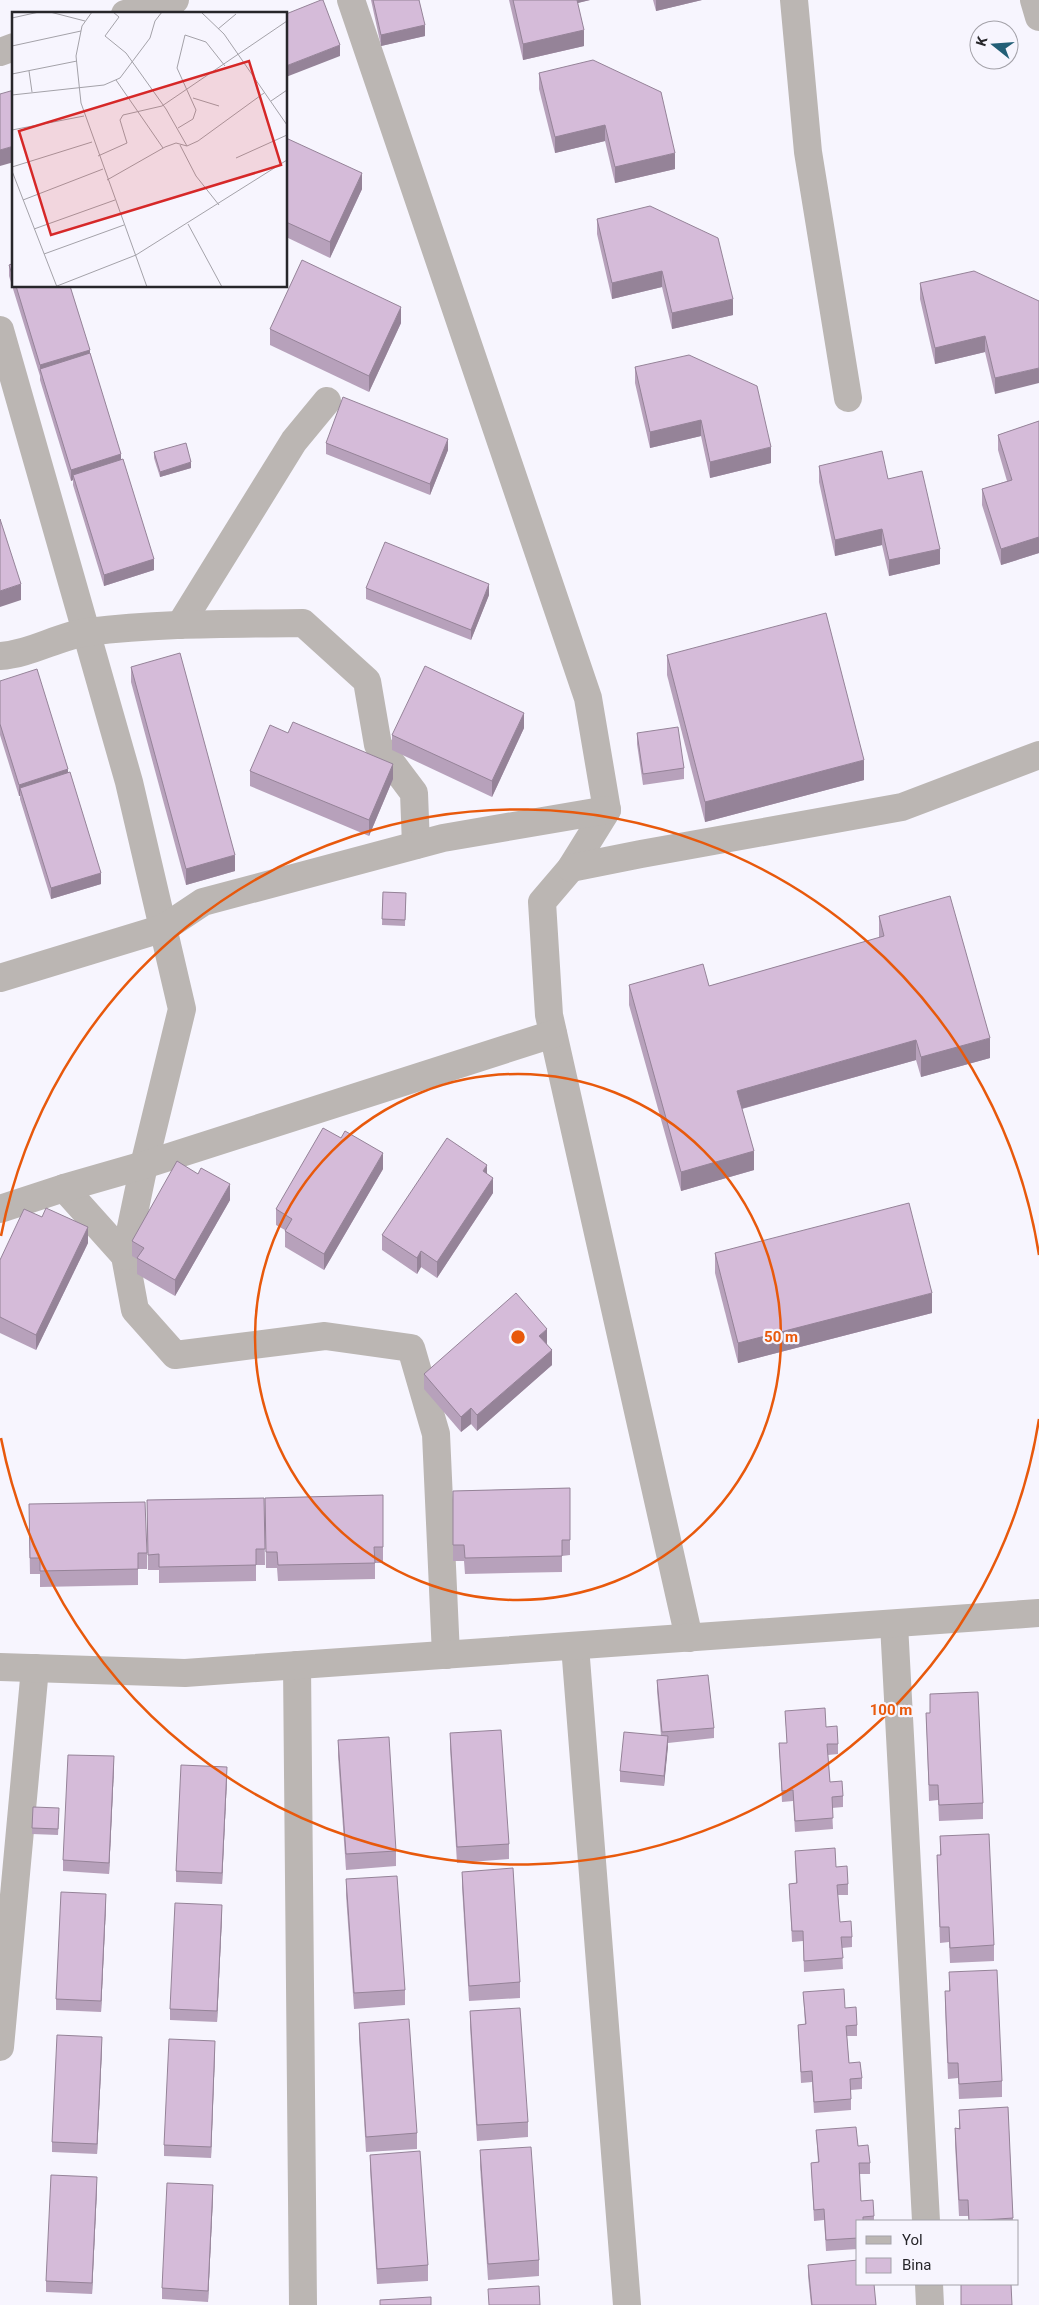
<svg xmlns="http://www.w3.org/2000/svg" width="1039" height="2305" viewBox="0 0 1039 2305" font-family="Roboto,sans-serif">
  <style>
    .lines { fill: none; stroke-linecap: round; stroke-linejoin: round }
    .minor { stroke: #bbb6b3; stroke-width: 28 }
    .tertiary { stroke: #bbb6b3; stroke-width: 28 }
    .wall { fill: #b7a1bb }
    .shaded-wall { fill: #958398 }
    .building { fill: #d5bbd9; stroke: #958398 }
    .ring { fill: none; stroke: #e8590c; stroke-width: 2.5 }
    .inset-road { fill: none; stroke: #a4a2a9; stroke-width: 1 }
    .view { fill: #d62828; fill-opacity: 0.15; stroke: #d62828; stroke-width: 2.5 }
    .inset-edge { fill: none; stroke: #27262a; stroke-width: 2.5 }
    .centre { fill: #e8590c; stroke: #f7f5fe; stroke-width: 2.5 }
    .ring-label { font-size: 15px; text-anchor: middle; font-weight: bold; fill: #e8590c; stroke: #f7f5fe; stroke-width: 4.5; stroke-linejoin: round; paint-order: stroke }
  </style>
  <rect width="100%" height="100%" fill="#f7f5fe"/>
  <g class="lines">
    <!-- minor -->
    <g class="minor">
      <polyline points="351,0 588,698 607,810 571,868 542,902 549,1015 689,1638"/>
      <polyline points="794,0 808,152 848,398"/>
      <polyline points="0,330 129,782 182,1009 144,1165 125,1256 135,1310 175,1355 325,1336 411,1348 436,1434 446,1655"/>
      <polyline points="180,625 294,441 327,401"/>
      <path d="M0,656c31,-2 58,-20 88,-24 71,-9 143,-8 215,-9l64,58 11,64 36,48 2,52"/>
      <polyline points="571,868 641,854 902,807 1039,755"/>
      <polyline points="0,978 164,928 203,902 443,838 607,810"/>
      <polyline points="64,1188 125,1256"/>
      <polyline points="0,1209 64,1188 144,1165 553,1034"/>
      <polyline points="894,1624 926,2221"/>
      <polyline points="575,1646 627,2305"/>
      <polyline points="297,1665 303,2305"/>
      <polyline points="0,2047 35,1668"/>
      <polyline points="929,2284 930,2305"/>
    </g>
    <!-- tertiary -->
    <g class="tertiary">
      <polyline points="1034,0 1039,17"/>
      <polyline points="125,14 175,0"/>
      <polyline points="0,52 14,47"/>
      <polyline points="0,1667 185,1673 1039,1613"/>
    </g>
  </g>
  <!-- wall -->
  <g class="wall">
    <polygon points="371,0 419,0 425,36 381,46"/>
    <polygon points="509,0 590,0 577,3 584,46 523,60"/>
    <polygon points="653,0 702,0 656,11"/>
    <polygon points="539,73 675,169 615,183 605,141 555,153 539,89"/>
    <polygon points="286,138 362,189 330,258 286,237"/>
    <polygon points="597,219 733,315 672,329 662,287 612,299 597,234"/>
    <polygon points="14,263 14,286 70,286 154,570 104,586 73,485 73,480 71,481 40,380 40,376 9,276 9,265"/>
    <polygon points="920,283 1039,301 995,394 985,352 935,364 920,299"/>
    <polygon points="401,323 369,392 270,345 270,329"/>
    <polygon points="635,367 771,463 710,478 701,436 650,448 635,383"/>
    <polygon points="1039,421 1039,553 1001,565 982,505 982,489 1007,481 998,450 998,435"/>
    <polygon points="326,443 448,450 430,495 326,454"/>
    <polygon points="154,452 191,468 160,477 154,458"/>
    <polygon points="819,466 888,479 940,564 889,576 882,545 835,556 819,482"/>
    <polygon points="366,588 489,595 471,640 366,599"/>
    <polygon points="667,655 864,780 705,822 667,675"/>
    <polygon points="131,667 235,871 186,885 131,682"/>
    <polygon points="0,681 68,773 101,884 51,899 20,799 20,796 19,796 0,735"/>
    <polygon points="524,728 492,797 392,750 392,735"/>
    <polygon points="288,733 393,779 369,836 250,786 250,771"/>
    <polygon points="637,733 684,768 684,779 643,785 637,744"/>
    <polygon points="383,892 406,893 405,926 382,925"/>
    <polygon points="879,916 990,1058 921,1077 916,1060 742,1109 754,1170 681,1191 629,1005 629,985 709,986 879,938"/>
    <polygon points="383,1169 324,1270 285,1247 285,1230 276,1225 276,1209"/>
    <polygon points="198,1174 230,1200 175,1296 137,1274 137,1259 132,1256 132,1241"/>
    <polygon points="487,1174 493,1193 437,1278 421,1267 417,1274 382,1250 382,1235"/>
    <polygon points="88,1243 36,1350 0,1333 0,1260"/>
    <polygon points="715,1253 932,1313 738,1363 715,1273"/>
    <polygon points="547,1344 552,1365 477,1431 471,1424 461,1432 424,1389 424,1374"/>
    <polygon points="570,1488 570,1555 562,1556 562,1572 465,1574 464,1561 453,1561 453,1491"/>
    <polygon points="383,1495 383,1563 375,1563 375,1579 278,1581 277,1568 266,1568 265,1498"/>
    <polygon points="264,1498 265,1565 256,1565 256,1581 159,1583 159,1570 148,1570 147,1500"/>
    <polygon points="29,1520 147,1553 147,1569 138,1569 138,1585 40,1587 40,1574 30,1574"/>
    <polygon points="657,1680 714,1728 714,1738 668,1743 664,1786 620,1782 620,1771 661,1736 657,1691"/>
    <polygon points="930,1694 983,1803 983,1819 939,1821 938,1800 929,1801 926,1713 930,1713"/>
    <polygon points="785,1711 826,1727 838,1744 838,1754 828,1755 830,1782 843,1796 843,1807 832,1808 833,1829 795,1832 793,1801 782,1802 779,1743 787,1743"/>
    <polygon points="450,1733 509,1844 509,1859 457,1863 450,1749"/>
    <polygon points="338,1740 396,1851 396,1866 346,1870 338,1756"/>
    <polygon points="114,1767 109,1874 63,1871 63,1860"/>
    <polygon points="227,1778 222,1884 176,1882 176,1871"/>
    <polygon points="33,1807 59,1814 58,1835 32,1834"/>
    <polygon points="940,1836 994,1945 994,1961 950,1963 949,1942 940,1943 937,1855 940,1855"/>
    <polygon points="795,1851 836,1867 848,1884 848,1895 838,1895 840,1922 852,1937 852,1947 842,1948 843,1969 804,1972 803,1941 792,1942 789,1884 796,1883"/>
    <polygon points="462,1872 520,1982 520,1998 469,2001 462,1887"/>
    <polygon points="346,1879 405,1990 405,2005 354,2009 346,1895"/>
    <polygon points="106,1905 101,2012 56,2010 56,1999"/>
    <polygon points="222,1916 217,2022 170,2020 170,2009"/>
    <polygon points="949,1972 1002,2081 1002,2097 959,2099 958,2078 948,2079 945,2007 945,1991 949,1991"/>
    <polygon points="803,1992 845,2008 857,2025 857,2036 847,2036 849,2063 862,2078 862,2089 851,2090 851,2110 814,2113 812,2082 801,2083 798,2025 805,2024"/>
    <polygon points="470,2011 528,2122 528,2137 477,2141 470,2027"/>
    <polygon points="359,2023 417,2133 417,2149 366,2152 359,2038"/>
    <polygon points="102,2048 97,2154 52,2152 52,2142"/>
    <polygon points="215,2052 211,2158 164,2156 164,2145"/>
    <polygon points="1008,2107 1013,2221 969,2221 968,2216 959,2216 955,2144 955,2128 959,2128 959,2110"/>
    <polygon points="816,2130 858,2146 870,2163 870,2174 859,2174 861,2201 874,2216 874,2221 858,2221 858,2249 826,2251 824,2220 814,2221 811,2163 818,2162"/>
    <polygon points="480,2150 539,2260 539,2276 488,2280 480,2166"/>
    <polygon points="370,2155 428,2265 428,2281 377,2284 370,2170"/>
    <polygon points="97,2188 92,2294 46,2292 46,2281"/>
    <polygon points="213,2196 208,2302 162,2299 162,2288"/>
    <polygon points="808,2265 876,2305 811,2305 808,2276"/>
  </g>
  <!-- shaded-wall -->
  <g class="shaded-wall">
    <polygon points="574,0 590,0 574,4"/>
    <polygon points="656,0 702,0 656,11"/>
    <polygon points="425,25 425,36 381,46 381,35"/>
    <polygon points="584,30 584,46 523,60 523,44"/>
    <polygon points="340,45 340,56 286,77 286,66"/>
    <polygon points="605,125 605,141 555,153 555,137"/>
    <polygon points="14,146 14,162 0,166 0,150"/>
    <polygon points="675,153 675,169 615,183 615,167"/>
    <polygon points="362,173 362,189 330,258 330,242"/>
    <polygon points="662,271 662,287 612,299 612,283"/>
    <polygon points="733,299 733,315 672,329 672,313"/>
    <polygon points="401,307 401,323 369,392 369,376"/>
    <polygon points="985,336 985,352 935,364 935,348"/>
    <polygon points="90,350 90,361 40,369 40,376 40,365"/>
    <polygon points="1039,368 1039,383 995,394 995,378"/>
    <polygon points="701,420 701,436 650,448 650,432"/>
    <polygon points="448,439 448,450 430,495 430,484"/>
    <polygon points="771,447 771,463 710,478 710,462"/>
    <polygon points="121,454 121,465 73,475 73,480 71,481 71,470"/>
    <polygon points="191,462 191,468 160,477 160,472"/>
    <polygon points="882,529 882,545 835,556 835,540"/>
    <polygon points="1039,537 1039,553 1001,565 1001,549"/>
    <polygon points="940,549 940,564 889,576 889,560"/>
    <polygon points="154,559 154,570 104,586 104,575"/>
    <polygon points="21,584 21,600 0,607 0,591"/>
    <polygon points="489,584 489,595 471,640 471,630"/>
    <polygon points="524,713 524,728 492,797 492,781"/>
    <polygon points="864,760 864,780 705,822 705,802"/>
    <polygon points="393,764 393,779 369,836 369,820"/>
    <polygon points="68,769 68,780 20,788 20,796 19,796 19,785"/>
    <polygon points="235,855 235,871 186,885 186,869"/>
    <polygon points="101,873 101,884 51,899 51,888"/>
    <polygon points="990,1038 990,1058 921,1077 921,1057"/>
    <polygon points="916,1040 916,1060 737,1110 737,1091"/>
    <polygon points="754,1151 754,1170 681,1191 681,1172"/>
    <polygon points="383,1153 383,1169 324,1270 324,1254"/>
    <polygon points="487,1165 487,1181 483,1171"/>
    <polygon points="493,1178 493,1193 437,1278 437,1262"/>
    <polygon points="230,1184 230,1200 175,1296 175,1280"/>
    <polygon points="88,1227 88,1243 36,1350 36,1335"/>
    <polygon points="421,1251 421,1267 417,1274 417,1258"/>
    <polygon points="932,1293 932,1313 738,1363 738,1343"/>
    <polygon points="547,1329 547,1345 539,1336"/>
    <polygon points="552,1350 552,1365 477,1431 477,1415"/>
    <polygon points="471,1408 471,1424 461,1432 461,1417"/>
    <polygon points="668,1736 668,1747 664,1786 664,1776"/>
    <polygon points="114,1756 114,1767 109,1874 109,1863"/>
    <polygon points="227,1767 227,1778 222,1884 222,1873"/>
    <polygon points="106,1894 106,1905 101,2012 101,2001"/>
    <polygon points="222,1905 222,1916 217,2022 217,2011"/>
    <polygon points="102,2037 102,2048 97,2154 97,2144"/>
    <polygon points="215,2041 215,2052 211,2158 211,2147"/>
    <polygon points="97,2177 97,2188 92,2294 92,2283"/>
    <polygon points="213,2185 213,2196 208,2302 208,2291"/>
  </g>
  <!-- building -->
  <g class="building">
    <polygon points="321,0 323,0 340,45 286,66 286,14"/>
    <polygon points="373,0 419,0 425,25 381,35"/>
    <polygon points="513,0 577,0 584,30 523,44"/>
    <polygon points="593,60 661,92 675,153 615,167 605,125 555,137 539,73"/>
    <polygon points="14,90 14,146 0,150 0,94"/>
    <polygon points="286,138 362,173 330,242 286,222"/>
    <polygon points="650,206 718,238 733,299 672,313 662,271 612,283 597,219"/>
    <polygon points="302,260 401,307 369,376 270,329"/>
    <polygon points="14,263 14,280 9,265"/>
    <polygon points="974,271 1039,301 1039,368 995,378 985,336 935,348 920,283"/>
    <polygon points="16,286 70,286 90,350 40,365"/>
    <polygon points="90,353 121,454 71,470 40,369"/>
    <polygon points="689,355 757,386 771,447 710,462 701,420 650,432 635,367"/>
    <polygon points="343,397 448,439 430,484 326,443"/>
    <polygon points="1039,421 1039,537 1001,549 982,489 1012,480 998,435"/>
    <polygon points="186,443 191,462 160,472 154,452"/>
    <polygon points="882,451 888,479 922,471 940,549 889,560 882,529 835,540 819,466"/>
    <polygon points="123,459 154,559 104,575 73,475"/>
    <polygon points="0,519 21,584 0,591"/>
    <polygon points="385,542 489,584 471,630 366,588"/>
    <polygon points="826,613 864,760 705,802 667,655"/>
    <polygon points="180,653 235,855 186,869 131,667"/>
    <polygon points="425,666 524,713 492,781 392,735"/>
    <polygon points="37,669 68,769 19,785 0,724 0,681"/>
    <polygon points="293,722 393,764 369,820 250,771 270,725 288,733"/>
    <polygon points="678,727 684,768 643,774 637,733"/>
    <polygon points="70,772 101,873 51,888 20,788"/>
    <polygon points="383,892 406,893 405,920 382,919"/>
    <polygon points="950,896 990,1038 921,1057 916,1040 737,1091 754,1151 681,1172 629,985 703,964 709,986 884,936 879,916"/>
    <polygon points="323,1128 341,1138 345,1131 383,1153 324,1254 285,1231 292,1219 276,1209"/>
    <polygon points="447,1138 487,1165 483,1171 493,1178 437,1262 421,1251 417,1258 382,1235"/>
    <polygon points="177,1161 198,1174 201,1168 230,1184 175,1280 137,1258 144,1248 132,1241"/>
    <polygon points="909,1203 932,1293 738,1343 715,1253"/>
    <polygon points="46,1208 88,1227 36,1335 0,1317 0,1260 24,1209 42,1217"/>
    <polygon points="516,1293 547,1329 539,1336 552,1350 477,1415 471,1408 461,1417 424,1374"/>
    <polygon points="570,1488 570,1540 562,1540 562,1556 465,1558 464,1545 453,1545 453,1491"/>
    <polygon points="383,1495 383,1547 374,1547 375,1563 278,1565 277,1552 266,1552 265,1498"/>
    <polygon points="264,1498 265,1549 256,1549 256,1565 159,1567 159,1554 148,1555 147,1500"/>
    <polygon points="145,1502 147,1553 138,1553 138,1569 40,1571 40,1558 30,1558 29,1504"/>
    <polygon points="708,1675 714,1728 662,1732 657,1680"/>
    <polygon points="978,1692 983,1803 939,1805 938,1785 929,1785 926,1713 930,1713 930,1694"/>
    <polygon points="825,1708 826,1727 837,1726 838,1744 827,1744 830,1782 842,1781 843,1796 832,1797 833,1818 795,1821 793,1790 782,1791 779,1743 787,1743 785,1711"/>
    <polygon points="501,1730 509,1844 457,1847 450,1733"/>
    <polygon points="624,1732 668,1736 664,1776 620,1771"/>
    <polygon points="389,1737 396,1851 346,1854 338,1740"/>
    <polygon points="68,1755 114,1756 109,1863 63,1860"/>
    <polygon points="181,1765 227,1767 222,1873 176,1871"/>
    <polygon points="33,1807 59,1808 58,1829 32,1828"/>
    <polygon points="989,1834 994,1945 950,1948 949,1927 940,1927 937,1855 941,1855 940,1836"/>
    <polygon points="835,1848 836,1867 847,1866 848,1884 837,1885 840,1922 851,1921 852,1937 841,1937 843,1958 804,1961 803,1931 792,1931 789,1884 797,1883 795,1851"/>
    <polygon points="513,1868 520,1982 469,1986 462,1872"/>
    <polygon points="397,1876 405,1990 354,1993 346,1879"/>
    <polygon points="61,1892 106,1894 101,2001 56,1999"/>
    <polygon points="175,1903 222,1905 217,2011 170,2009"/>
    <polygon points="997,1970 1002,2081 959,2084 958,2063 948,2063 945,1991 950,1991 949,1972"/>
    <polygon points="844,1989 845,2008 856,2007 857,2025 846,2026 849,2063 860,2062 862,2078 850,2079 851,2099 814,2102 812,2071 801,2072 798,2025 806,2024 803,1992"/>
    <polygon points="520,2008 528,2122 477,2125 470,2011"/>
    <polygon points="409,2019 417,2133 366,2137 359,2023"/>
    <polygon points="57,2035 102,2037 97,2144 52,2142"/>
    <polygon points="169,2039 215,2041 211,2147 164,2145"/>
    <polygon points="1008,2107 1013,2218 969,2221 968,2200 959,2200 955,2128 960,2129 959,2110"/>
    <polygon points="856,2127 858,2146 868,2145 870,2163 859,2163 861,2201 873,2200 874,2216 863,2217 863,2221 858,2221 858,2238 826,2240 824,2209 814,2210 811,2163 819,2162 816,2130"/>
    <polygon points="531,2147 539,2260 488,2264 480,2150"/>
    <polygon points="420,2151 428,2265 377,2269 370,2155"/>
    <polygon points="51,2175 97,2177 92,2283 46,2281"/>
    <polygon points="167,2183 213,2185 208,2291 162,2288"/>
    <polygon points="858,2260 858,2284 874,2284 876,2305 812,2305 808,2265"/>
    <polygon points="961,2284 1011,2284 1012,2305 961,2305"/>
    <polygon points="539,2286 540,2305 489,2305 488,2289"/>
    <polygon points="431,2297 431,2305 380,2305 380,2300"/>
  </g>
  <!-- distance rings -->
  <g class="ring">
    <circle cx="518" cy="1337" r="263"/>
    <path d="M1039 1419A527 527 0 0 1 1 1438M1 1236A527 527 0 0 1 1039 1255"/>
  </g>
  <!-- overview -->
  <g transform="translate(12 12)">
    <rect width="275" height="275" fill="#f7f5fe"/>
    <path class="inset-road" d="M38,0l35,9M80,0l-10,14 -6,30 5,47 66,184M101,0l6,5 -14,19 21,17 40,56 21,37M189,0l23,22 63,91M0,6l27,-6M206,17l18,-15M0,34l69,-15M17,59l3,21M0,62l65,-13M104,68l47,68M0,83l92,-10 16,-7 30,-40 5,-17 7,-9M181,86l26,8M259,89l16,-11M166,116l15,-9 3,-9 -19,-42 8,-33 21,7 19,24M0,118l72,-14M168,133l16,31 23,29M86,144l29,-13 -7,-23 3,-5 39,-9 125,-85M224,146l51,-23M0,155l80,-25M0,159l45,116M95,168l58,-33 11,-4 11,3 11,-5 66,-48M11,188l80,-31M176,212l34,63M22,217l81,-29M32,242l80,-29M45,274l79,-31 151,-95"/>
    <path class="view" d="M237,49l32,104 -230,70 -32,-104z"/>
    <rect width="275" height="275" class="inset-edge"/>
  </g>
  <circle cx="518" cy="1337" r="8" class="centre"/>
  <g class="ring-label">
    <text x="781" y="1342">50 m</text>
    <text x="891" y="1715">100 m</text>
  </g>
  <!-- legend -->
  <rect x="856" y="2220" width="162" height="65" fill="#f7f5fe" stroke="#a4a2a9"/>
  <rect x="866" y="2236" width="25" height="8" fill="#bbb6b3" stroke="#a4a2a9"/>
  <text x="902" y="2245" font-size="15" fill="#27262a">Yol</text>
  <rect x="866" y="2258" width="25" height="15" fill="#d5bbd9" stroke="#a4a2a9"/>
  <text x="902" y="2270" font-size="15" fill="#27262a">Bina</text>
  <!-- north arrow -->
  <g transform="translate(994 45) rotate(287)"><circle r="24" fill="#f7f5fe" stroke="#a4a2a9"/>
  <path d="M0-4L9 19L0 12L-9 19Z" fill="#235f77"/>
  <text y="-8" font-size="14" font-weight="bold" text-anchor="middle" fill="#27262a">K</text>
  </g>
</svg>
